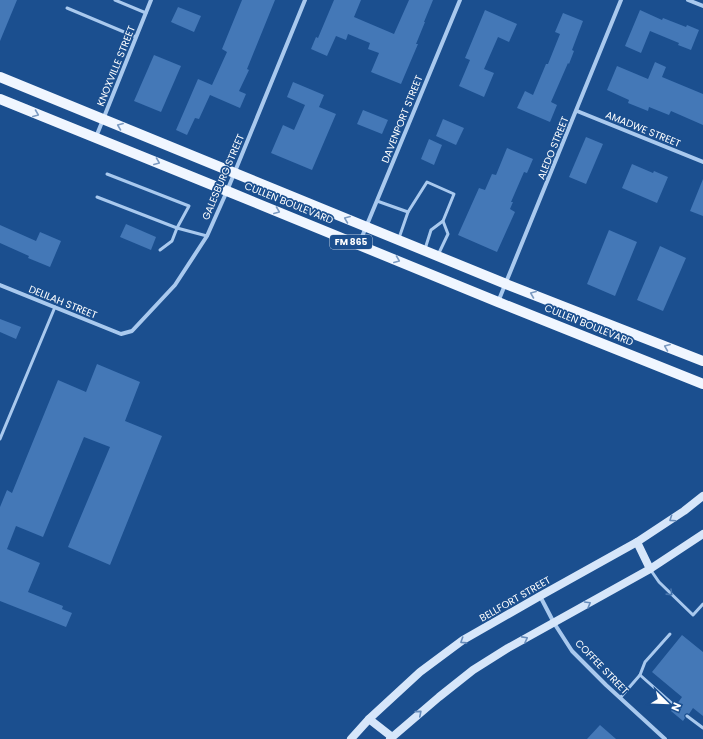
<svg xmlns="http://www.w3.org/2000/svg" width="703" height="739" viewBox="0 0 703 739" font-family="Poppins,sans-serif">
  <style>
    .building { fill: #4478b7 }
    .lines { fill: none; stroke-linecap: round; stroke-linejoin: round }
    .lane { stroke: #a9c9ee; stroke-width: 3 }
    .street { stroke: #a9c9ee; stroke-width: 4 }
    .secondary { stroke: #d6e6fa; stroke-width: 8 }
    .primary { stroke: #f0f6ff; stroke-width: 10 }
    .oneway { stroke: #7b9ac1 }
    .oneway2 { stroke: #668bba }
    .oneway3 { stroke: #4674ac }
    .labels { text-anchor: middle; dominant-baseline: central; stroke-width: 3.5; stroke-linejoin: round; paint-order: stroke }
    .shield { fill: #1b4f8f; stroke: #bbcadd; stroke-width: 1 }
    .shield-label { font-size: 9px; font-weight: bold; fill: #fff }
    .street-label { font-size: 10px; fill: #fff; stroke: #1b4f8f }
  </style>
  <rect width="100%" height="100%" fill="#1b4f8f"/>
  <!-- building -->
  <g class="building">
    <polygon points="0,0 17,0 0,41"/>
    <polygon points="242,0 275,0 247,69 249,70 239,91 246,94 240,108 210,95 199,119 195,118 187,135 176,130 198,79 212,85 227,52 222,49"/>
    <polygon points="334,0 361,0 354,17 394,34 409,0 433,0 424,22 425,22 416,44 418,44 401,84 371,72 379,53 368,49 370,43 348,34 346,40 336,36 327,56 311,49 316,37 318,38"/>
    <polygon points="178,7 201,16 194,32 171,22"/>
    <polygon points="485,10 517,24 509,42 498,37 484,69 494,73 484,97 459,86 470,60 465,58"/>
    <polygon points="640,10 662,20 663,18 686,27 687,25 699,30 691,50 678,45 679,43 650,31 641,53 625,46"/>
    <polygon points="563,13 583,21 572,50 574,51 569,64 568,63 551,102 557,105 550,122 517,108 525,91 533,95 546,64 548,64 560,34 555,32"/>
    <polygon points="154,55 181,66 161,112 134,101"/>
    <polygon points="655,62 666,67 662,77 703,94 703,125 671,111 669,115 649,107 648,111 628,103 629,100 607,90 617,66 648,79"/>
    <polygon points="293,82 324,95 319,107 336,114 312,170 271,153 283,125 294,130 305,105 287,97"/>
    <polygon points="363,110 388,120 382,134 357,124"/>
    <polygon points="443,119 464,128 456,145 436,136"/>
    <polygon points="586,137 603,144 586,184 569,177"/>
    <polygon points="429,139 442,145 434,165 421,159"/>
    <polygon points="507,148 533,159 527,173 524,172 511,202 513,202 510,209 515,212 497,252 458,235 479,188 485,190 492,174 496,175"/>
    <polygon points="632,164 653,173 654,171 668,177 657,203 622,188"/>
    <polygon points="703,179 703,216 690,211"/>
    <polygon points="126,224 156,237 151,250 120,237"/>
    <polygon points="0,225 36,241 40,232 61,241 50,267 28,258 29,256 0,243"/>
    <polygon points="609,230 637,242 615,296 587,284"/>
    <polygon points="660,246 686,258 663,311 637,300"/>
    <polygon points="0,319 21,327 16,339 0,332"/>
    <polygon points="97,364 140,382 125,421 162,436 110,565 68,547 110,447 84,437 43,537 16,526 7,549 40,563 28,592 63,606 62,609 72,613 66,627 0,601 0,507 7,490 12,493 58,380 86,392"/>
    <polygon points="682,635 703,652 703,716 693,708 689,714 687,713 685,714 684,716 685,718 683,721 671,711 673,708 676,709 677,708 678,705 677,704 682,697 652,672"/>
    <polygon points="600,725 616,739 587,739"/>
  </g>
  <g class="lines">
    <!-- lane -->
    <g class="lane">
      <polyline points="115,0 146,13"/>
      <polyline points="67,8 136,37"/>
      <polyline points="107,174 189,206 177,228 172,241 160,250"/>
      <polyline points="97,197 177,228 207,236"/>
      <polyline points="377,201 408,212 399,238"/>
      <polyline points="408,212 427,182 454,194 443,221 431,230 425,249"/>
      <polyline points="438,255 448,234 443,221"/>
      <polyline points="0,439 55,307"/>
      <polyline points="650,569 659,582 693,615 703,604"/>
      <polyline points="640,675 675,706"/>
      <polyline points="620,698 640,675 645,662 670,634"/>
      <polyline points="687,716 703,728"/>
    </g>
    <!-- street -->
    <g class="street">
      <polyline points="688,0 703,6"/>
      <polyline points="577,111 703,162"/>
      <polyline points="96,137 151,0"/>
      <polyline points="359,244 460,0"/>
      <polyline points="0,285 121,334 132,331 175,285 207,236 227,191 305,0"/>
      <polyline points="498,302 621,0"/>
      <polyline points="540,596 554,623 572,651 606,685 665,739"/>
    </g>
    <!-- secondary -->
    <g class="secondary">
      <polyline points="637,542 650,569"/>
      <polyline points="369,719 392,737"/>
      <polyline points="351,739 369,719 420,672 463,640 540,596 637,542 684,511 703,496"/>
      <polyline points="390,739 439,697 473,670 508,648 650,569 703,534"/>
    </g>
    <!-- primary -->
    <g class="primary">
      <polyline points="0,77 506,284 703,361"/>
      <polyline points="0,99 227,191 498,302 703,384"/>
    </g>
  </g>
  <!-- one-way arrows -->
  <defs><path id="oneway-chevron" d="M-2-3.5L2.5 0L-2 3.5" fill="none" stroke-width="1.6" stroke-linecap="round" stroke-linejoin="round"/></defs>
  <g class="oneway">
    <use href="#oneway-chevron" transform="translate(36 114) rotate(22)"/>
    <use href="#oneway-chevron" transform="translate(120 126) rotate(-158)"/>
    <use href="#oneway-chevron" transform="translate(157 162) rotate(22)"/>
    <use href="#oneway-chevron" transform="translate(277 211) rotate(22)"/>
    <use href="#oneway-chevron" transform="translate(347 219) rotate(-158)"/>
    <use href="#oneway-chevron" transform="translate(397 260) rotate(22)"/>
    <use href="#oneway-chevron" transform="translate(533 294) rotate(-158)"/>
    <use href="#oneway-chevron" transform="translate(667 347) rotate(-158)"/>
  </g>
  <g class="oneway2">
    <use href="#oneway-chevron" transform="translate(672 519) rotate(146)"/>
    <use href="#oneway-chevron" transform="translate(588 604) rotate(-30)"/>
    <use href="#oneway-chevron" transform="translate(525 639) rotate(-28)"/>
    <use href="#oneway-chevron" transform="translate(463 641) rotate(147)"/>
    <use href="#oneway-chevron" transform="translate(419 713) rotate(-41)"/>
  </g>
  <use class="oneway3" href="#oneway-chevron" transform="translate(670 593) rotate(44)"/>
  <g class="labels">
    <!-- shield labels -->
    <rect class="shield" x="330" y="235" width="42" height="14" rx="3"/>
    <g class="shield-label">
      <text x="351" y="242">FM 865</text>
    </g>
    <!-- street labels -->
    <g class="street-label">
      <text transform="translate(116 66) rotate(-68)">KNOXVILLE STREET</text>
      <text transform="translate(402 119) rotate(-68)">DAVENPORT STREET</text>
      <text transform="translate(643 129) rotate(22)">AMADWE STREET</text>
      <text transform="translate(553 148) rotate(-68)">ALEDO STREET</text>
      <text transform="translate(223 177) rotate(-67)">GALESBURG STREET</text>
      <text transform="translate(289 203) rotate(22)">CULLEN BOULEVARD</text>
      <text transform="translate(63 302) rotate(22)">DELILAH STREET</text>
      <text transform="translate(589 325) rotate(22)">CULLEN BOULEVARD</text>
      <text transform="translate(515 599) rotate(-30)">BELLFORT STREET</text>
      <text transform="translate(602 667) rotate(46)">COFFEE STREET</text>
    </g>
  </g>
  <!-- north arrow -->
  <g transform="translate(667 703) rotate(113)" stroke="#1b4f8f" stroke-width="3" paint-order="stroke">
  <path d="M0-3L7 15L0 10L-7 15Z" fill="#ffffff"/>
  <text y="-6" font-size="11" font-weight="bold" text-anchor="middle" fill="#ffffff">N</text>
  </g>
</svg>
